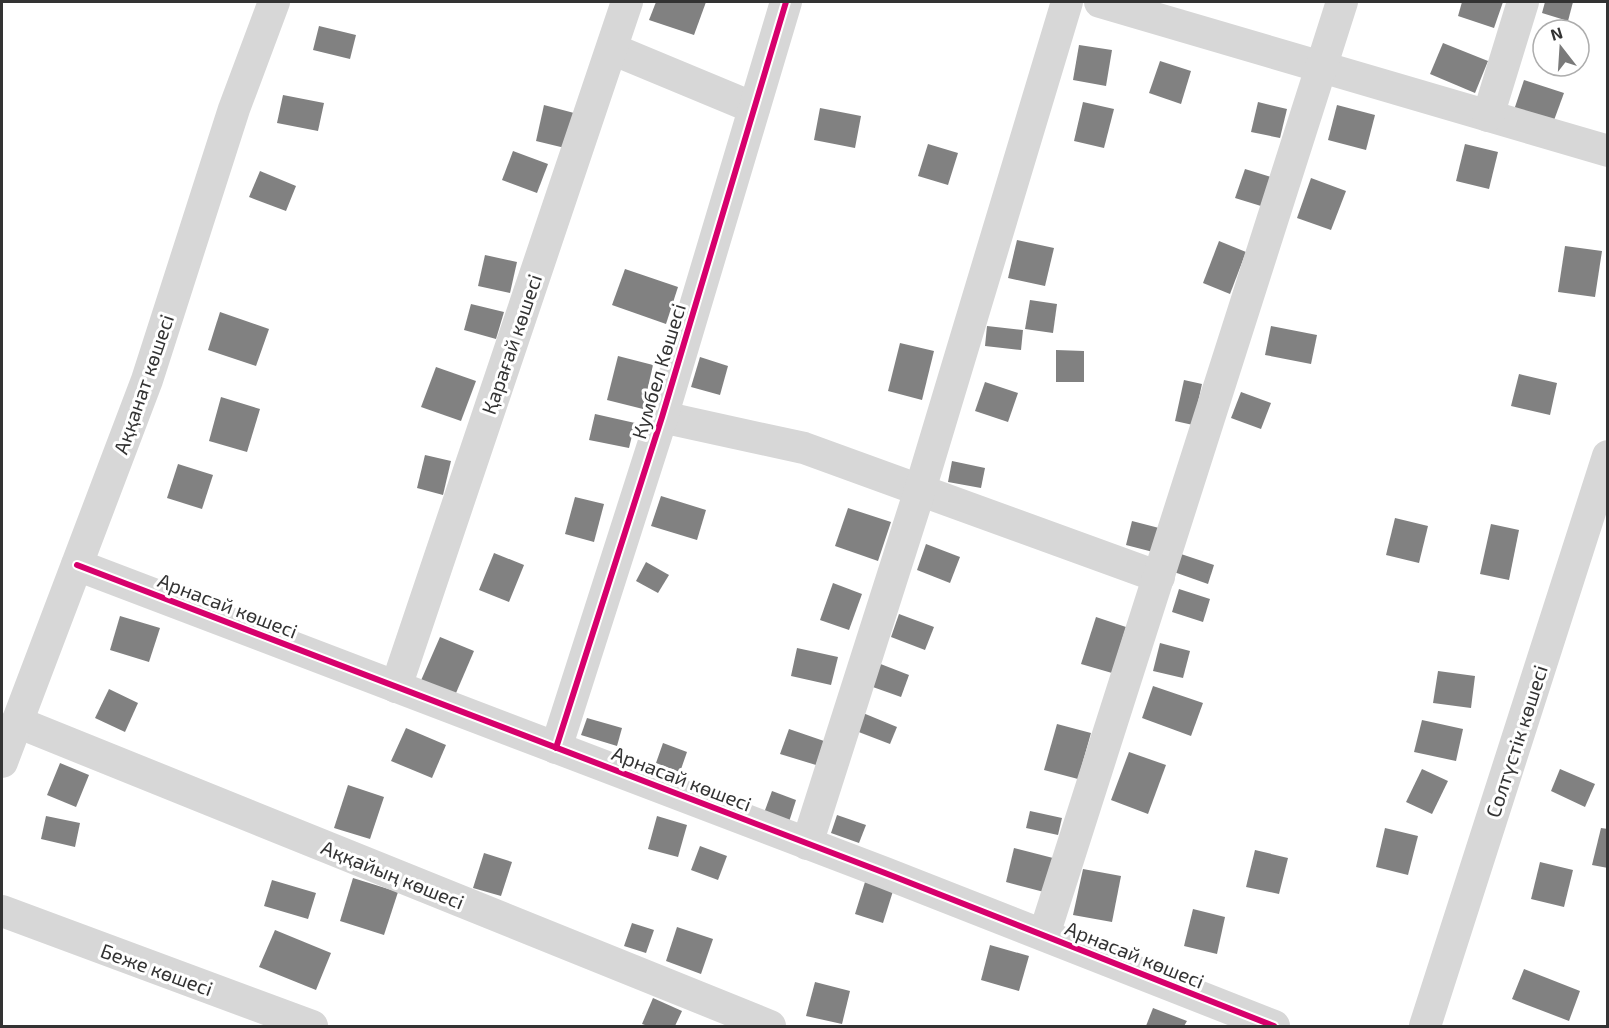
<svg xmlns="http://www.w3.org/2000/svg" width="1609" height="1028" viewBox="0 0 1609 1028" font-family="'Exo 2',sans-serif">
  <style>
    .building { fill: #818181 }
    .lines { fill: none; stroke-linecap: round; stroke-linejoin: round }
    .minor { stroke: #d7d7d7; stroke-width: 32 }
    .cycleway-casing { stroke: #fff; stroke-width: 10 }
    .cycleway { stroke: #d6006c; stroke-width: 6 }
    .labels { text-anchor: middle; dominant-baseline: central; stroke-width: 6; stroke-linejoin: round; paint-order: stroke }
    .street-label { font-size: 20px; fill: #333; stroke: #fff }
  </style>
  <rect width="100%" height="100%" fill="#fff"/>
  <!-- building -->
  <g class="building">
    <polygon points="656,2 706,2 694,35 649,20"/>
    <polygon points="1462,2 1503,2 1494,28 1458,16"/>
    <polygon points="1545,2 1573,2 1568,21 1542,13"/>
    <polygon points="319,26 356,35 350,59 313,50"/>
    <polygon points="1443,43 1488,61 1475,93 1430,74"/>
    <polygon points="1079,45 1112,50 1106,86 1073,80"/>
    <polygon points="1160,61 1191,71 1181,104 1149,93"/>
    <polygon points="1524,80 1564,93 1553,123 1514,110"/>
    <polygon points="283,95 324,103 318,131 277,123"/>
    <polygon points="1083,102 1114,109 1104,148 1074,141"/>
    <polygon points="1258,102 1287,109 1280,138 1251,132"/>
    <polygon points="544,105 574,113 565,148 536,141"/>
    <polygon points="1337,105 1375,115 1366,150 1328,140"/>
    <polygon points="820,108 861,116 855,148 814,140"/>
    <polygon points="928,144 958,153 948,185 918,176"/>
    <polygon points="1465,144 1498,152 1489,189 1456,181"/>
    <polygon points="513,151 548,164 537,193 502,180"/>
    <polygon points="1245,169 1271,177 1261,206 1235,198"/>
    <polygon points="260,171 296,186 286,211 249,197"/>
    <polygon points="1311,178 1346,191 1331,230 1297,218"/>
    <polygon points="1017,240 1054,248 1045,286 1008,278"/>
    <polygon points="1219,241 1246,252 1230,294 1203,283"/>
    <polygon points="1565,246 1602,251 1595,297 1558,292"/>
    <polygon points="485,255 517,262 510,293 478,286"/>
    <polygon points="625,269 678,287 666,324 612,305"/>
    <polygon points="1030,300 1057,304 1053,333 1025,329"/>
    <polygon points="471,304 504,312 496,339 464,330"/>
    <polygon points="220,312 269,329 256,366 208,350"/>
    <polygon points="987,326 1023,330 1021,350 985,346"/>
    <polygon points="1271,326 1317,335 1311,364 1265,355"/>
    <polygon points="900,343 934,351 922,400 888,391"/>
    <polygon points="1056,350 1084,351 1084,382 1056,382"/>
    <polygon points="618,356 653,365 643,409 607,400"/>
    <polygon points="700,357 728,366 720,395 691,387"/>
    <polygon points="436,367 476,381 461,421 421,407"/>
    <polygon points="1519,374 1557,383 1550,415 1511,406"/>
    <polygon points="1184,380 1202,384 1193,425 1175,421"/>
    <polygon points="985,382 1018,393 1008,422 975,411"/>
    <polygon points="1241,392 1271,403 1261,429 1231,418"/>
    <polygon points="221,397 260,409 247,452 209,441"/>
    <polygon points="595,414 635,423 629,448 589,440"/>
    <polygon points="425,455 451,461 443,495 417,488"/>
    <polygon points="952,461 985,468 981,488 948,482"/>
    <polygon points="178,464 213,475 202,509 167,498"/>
    <polygon points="661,496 706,510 697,540 651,526"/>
    <polygon points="575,497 604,504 594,542 565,534"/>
    <polygon points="848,508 891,522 878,561 835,546"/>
    <polygon points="1395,518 1428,526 1419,563 1386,555"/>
    <polygon points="1132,521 1159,528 1153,552 1126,545"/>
    <polygon points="1491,524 1519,530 1509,580 1480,574"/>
    <polygon points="926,544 960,557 950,583 917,570"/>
    <polygon points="494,553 524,565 509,602 479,590"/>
    <polygon points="1181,554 1214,565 1208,584 1174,572"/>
    <polygon points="646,562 669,575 658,593 636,581"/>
    <polygon points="833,583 862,594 849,630 820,620"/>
    <polygon points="1179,589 1210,599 1203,622 1172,612"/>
    <polygon points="899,614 934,627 925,650 891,637"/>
    <polygon points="120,616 160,628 149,662 110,650"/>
    <polygon points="1096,617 1126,627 1112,673 1081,664"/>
    <polygon points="440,637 474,651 453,700 419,685"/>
    <polygon points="1160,643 1190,651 1183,678 1153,671"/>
    <polygon points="797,648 838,657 831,685 791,676"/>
    <polygon points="878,663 909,675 901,697 870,686"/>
    <polygon points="1438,671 1475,676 1471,708 1433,703"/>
    <polygon points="1153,686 1203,703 1191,736 1142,718"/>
    <polygon points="109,689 138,703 125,732 95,718"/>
    <polygon points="863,713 897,727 890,744 856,731"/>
    <polygon points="587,718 622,728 617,746 581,735"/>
    <polygon points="1422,720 1463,729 1456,761 1414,752"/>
    <polygon points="1057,724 1091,733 1078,779 1044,770"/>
    <polygon points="406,728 446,745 432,778 391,761"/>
    <polygon points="789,729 824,741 816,765 780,754"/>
    <polygon points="663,743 687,752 680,772 656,763"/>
    <polygon points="1129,752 1166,765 1148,814 1111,800"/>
    <polygon points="60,763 89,775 76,807 47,795"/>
    <polygon points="1422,769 1448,781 1432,814 1406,802"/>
    <polygon points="1560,769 1595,784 1585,807 1551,791"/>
    <polygon points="348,785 384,797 370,839 334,828"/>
    <polygon points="772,791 796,800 789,822 764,813"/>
    <polygon points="1030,811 1062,818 1058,835 1026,828"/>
    <polygon points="837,815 866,825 859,843 831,833"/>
    <polygon points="46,816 80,823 75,847 41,839"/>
    <polygon points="657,816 687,825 678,857 648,849"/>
    <polygon points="1385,828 1418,836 1408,875 1376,867"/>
    <polygon points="1601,828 1608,829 1608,868 1592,865"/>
    <polygon points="700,846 727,856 718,880 691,870"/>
    <polygon points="1014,848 1053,858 1044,892 1006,882"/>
    <polygon points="1255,850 1288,858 1279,894 1246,887"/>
    <polygon points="484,853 512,862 501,896 473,888"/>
    <polygon points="1540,862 1573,870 1564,907 1531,899"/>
    <polygon points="1083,869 1121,876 1112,922 1073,915"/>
    <polygon points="353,878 398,892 384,935 340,921"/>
    <polygon points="272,880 316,893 308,919 264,906"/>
    <polygon points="865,882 893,891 883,923 855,914"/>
    <polygon points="1193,909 1225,917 1217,954 1184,946"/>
    <polygon points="632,923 654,930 646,953 624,946"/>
    <polygon points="677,927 713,939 701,974 666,961"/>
    <polygon points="275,930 331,953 316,990 259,967"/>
    <polygon points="990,945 1029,956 1019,991 981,980"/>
    <polygon points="1524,969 1580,991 1569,1021 1512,999"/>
    <polygon points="815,982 850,991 842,1024 806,1016"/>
    <polygon points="653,998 682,1011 675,1026 648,1026 642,1024"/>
    <polygon points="1153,1008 1187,1021 1184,1026 1146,1026"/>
  </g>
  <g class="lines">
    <!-- minor -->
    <g class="minor">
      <polyline points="1100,2 1608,151"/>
      <polyline points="612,49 754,108"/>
      <polyline points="1488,116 1523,2"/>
      <polyline points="662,417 804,448 1159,577"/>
      <polyline points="77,565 885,873 1274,1026"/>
      <polyline points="396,687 627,2"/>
      <polyline points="17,722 770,1026"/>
      <polyline points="556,748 662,417 786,2"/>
      <polyline points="2,762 147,380 234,109 274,2"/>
      <polyline points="807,844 920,490 1067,2"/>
      <polyline points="2,911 312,1026"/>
      <polyline points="1044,935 1342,2"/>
      <polyline points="1425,1026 1608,456"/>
    </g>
    <!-- cycleway casing -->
    <g class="cycleway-casing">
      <g id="cycleway">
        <polyline points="77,565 885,873 1274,1026"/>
        <polyline points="556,748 662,417 786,2"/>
      </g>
    </g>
    <!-- cycleway -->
    <use href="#cycleway" class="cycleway"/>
  </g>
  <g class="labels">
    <!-- street labels -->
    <g class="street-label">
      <text transform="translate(511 344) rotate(-71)">Қарағай көшесі</text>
      <text transform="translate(658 371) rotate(-73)">Кумбел Kөшесі</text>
      <text transform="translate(143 384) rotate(-71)">Аққанат көшесі</text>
      <text transform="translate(228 605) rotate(21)">Арнасай көшесі</text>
      <text transform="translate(1516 741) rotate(-72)">Солтүстік көшесі</text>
      <text transform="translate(682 778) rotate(21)">Арнасай көшесі</text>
      <text transform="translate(393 874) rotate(22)">Аққайың көшесі</text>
      <text transform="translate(1135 954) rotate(22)">Арнасай көшесі</text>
      <text transform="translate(157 969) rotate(20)">Беже көшесі</text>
    </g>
  </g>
  <!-- border -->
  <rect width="1609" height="1028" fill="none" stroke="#333333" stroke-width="6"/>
  <!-- north arrow -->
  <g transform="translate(1561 48) rotate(343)"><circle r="28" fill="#ffffff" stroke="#adadad" stroke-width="1.5"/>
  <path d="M0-4.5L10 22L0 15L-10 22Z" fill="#7a7a7a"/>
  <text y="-9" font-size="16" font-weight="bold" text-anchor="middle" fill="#333333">N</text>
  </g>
</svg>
